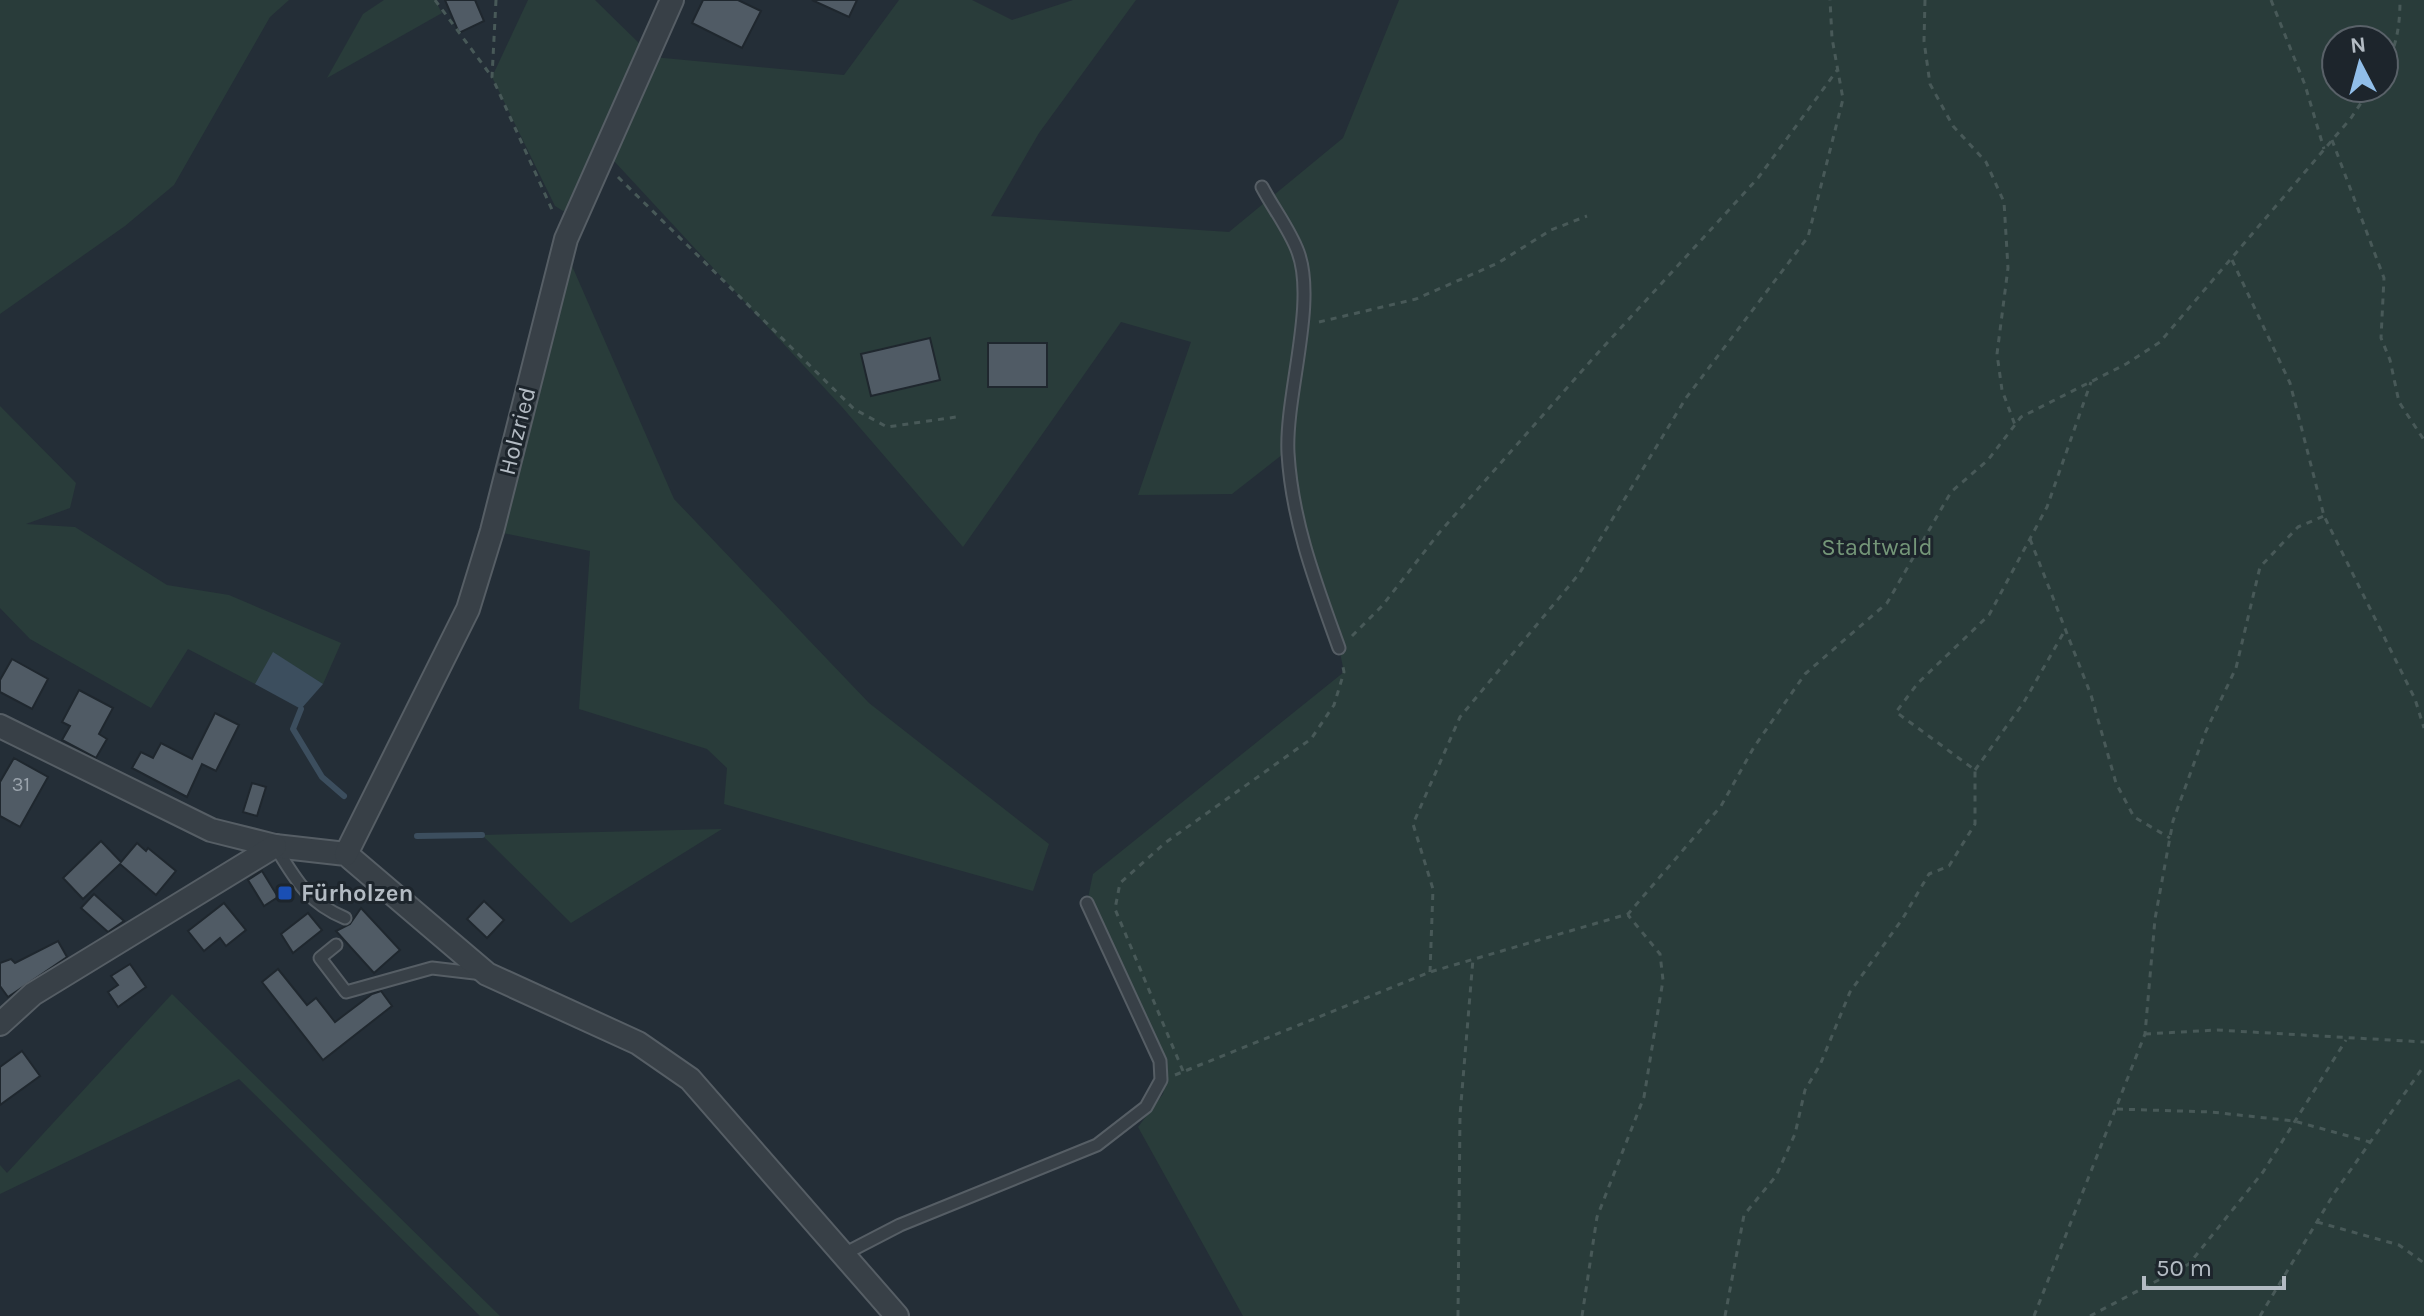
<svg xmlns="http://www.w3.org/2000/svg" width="2424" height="1316" viewBox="0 0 2424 1316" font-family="Karla,sans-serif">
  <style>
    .green { fill: #293c3a; fill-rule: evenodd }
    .water { fill: #3c4e5e }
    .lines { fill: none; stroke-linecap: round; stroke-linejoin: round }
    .stream { stroke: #3c4e5e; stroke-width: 6 }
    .building { fill: #505b65; stroke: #1f272e; stroke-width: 2 }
    .service-casing { stroke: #565e65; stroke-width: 15 }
    .minor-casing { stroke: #565e65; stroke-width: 26 }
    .path { stroke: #485958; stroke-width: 3; stroke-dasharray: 6 6; stroke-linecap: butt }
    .service { stroke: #384047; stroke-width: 11 }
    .minor { stroke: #384047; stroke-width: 22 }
    .transit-dot { fill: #1a4fb4; stroke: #1d252c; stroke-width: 3 }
    .labels { text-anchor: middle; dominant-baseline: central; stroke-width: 6; stroke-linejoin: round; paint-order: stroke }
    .number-label { font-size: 20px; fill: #9aa3ac }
    .street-label { font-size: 24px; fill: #b3bbc3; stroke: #1d252c }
    .park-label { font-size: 24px; fill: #749678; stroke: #1d252c }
    .poi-label { font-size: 24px; font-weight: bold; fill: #b3bbc3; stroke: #1d252c; text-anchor: start }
  </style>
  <rect width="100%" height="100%" fill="#242e37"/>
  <!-- green -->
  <g class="green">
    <polygon points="0,0 289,0 270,17 174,185 125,226 0,314"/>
    <polygon points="384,0 435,0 442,13 327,78 363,14"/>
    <polygon points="528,0 595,0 644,48 571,208 563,211 555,206 492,77"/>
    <path d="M899,0h73l40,20 61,-20h63l-97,133 -48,83 238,16 114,-94 56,-138h1025v1316h-1181l-105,-189 25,-33 5,-25 -81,-166 6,-29 251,-202 -5,-24 -35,-96 -17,-101 -55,43 -94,1 53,-153 -70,-20 -158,225 -121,-140 -228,-246 -3,-8 42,-96 191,18zM2336,40h48v48h-48z"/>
    <polygon points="569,259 674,499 869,703 1049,844 1033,891 724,804 727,768 707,749 579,709 590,551 498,532"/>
    <polygon points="0,406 76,483 70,508 26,524 75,527 167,585 229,595 341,643 323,684 273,653 255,684 188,649 151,708 30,639 0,608"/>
    <polygon points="722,829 571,923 482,835"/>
    <polygon points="172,994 500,1316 480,1316 239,1079 0,1194 0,1165 7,1173"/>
  </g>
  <!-- water -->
  <polygon class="water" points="273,652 323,684 301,709 255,684"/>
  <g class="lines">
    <!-- stream -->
    <g class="stream">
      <polyline points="301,709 293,729 322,777 344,796"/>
      <polyline points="417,836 482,835"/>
    </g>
  </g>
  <!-- building -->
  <g class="building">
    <polygon points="445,0 475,0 484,21 459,33"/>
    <polygon points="703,0 738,0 761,11 742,48 692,23"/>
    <polygon points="812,0 857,0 849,17"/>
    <polygon points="930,338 940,380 871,396 861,354"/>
    <rect x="988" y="343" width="59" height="44"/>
    <polygon points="12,659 48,679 32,709 0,692 0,680"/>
    <polygon points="79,690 113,708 99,734 107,739 96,758 62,740 70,726 62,722"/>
    <polygon points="215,713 239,725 216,771 202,764 187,797 132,768 141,752 153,758 161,743 192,759"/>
    <polygon points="14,758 48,777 20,827 0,816 0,782"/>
    <polygon points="252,783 266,787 257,816 243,812"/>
    <polygon points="101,841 121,862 137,843 146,851 148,848 176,871 156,895 120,864 83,899 63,878"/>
    <polygon points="262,871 278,897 264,906 248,880"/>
    <polygon points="94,894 124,921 108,932 81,908"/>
    <polygon points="484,901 504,920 487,938 467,919"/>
    <polygon points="224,903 246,930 226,946 220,938 204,951 188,931"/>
    <polygon points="361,908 400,950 374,973 336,931 350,924"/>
    <polygon points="308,913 322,930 293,953 281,934"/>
    <polygon points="58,941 67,957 8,997 0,986 0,963 11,959 15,963"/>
    <polygon points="130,964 146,987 118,1007 108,992 118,985 111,976"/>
    <polygon points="278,969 307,1005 316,998 335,1022 372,994 381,991 392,1006 323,1060 262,982"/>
    <polygon points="22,1051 40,1076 0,1105 0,1067"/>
  </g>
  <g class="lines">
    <!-- service casing -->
    <g class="service-casing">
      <g id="service">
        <path d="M1262,187c11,21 28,43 36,65 19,51 -13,144 -10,201 4,69 28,131 51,195"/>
        <path d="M275,846c20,33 33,57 70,72"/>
        <polyline points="336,945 320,958 346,992 432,968 483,974"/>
        <polyline points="844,1254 900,1225 1097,1145 1146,1107 1161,1080 1160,1061 1087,903"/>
      </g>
    </g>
    <!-- minor casing -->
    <g class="minor-casing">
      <g id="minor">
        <polyline points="0,726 211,830 275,846 346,854 487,974 638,1043 690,1079 897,1316"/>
        <polyline points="346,854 468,609 492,531 566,239 672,0"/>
        <polyline points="0,1024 33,994 275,846"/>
      </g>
    </g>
    <!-- path -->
    <g class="path">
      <polyline points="435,0 492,77"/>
      <polyline points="496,0 492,77 554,214"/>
      <polyline points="1925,0 1924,41 1930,84 1953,126 1986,162 2004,202 2008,268 1997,354 2002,390 2015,425"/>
      <polyline points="2271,0 2305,85 2324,149"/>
      <path d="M2384,68c13,-20 16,-45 16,-68"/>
      <polyline points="2332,140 2384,278 2381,338 2390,360 2399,402 2424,440"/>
      <polyline points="618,177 854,409 887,427 956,417"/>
      <polyline points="2232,260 2290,383 2324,516 2415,699 2424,728"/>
      <polyline points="1319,322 1416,299 1498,263 1551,230 1587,216"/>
      <polyline points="2030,539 2091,695 2116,783 2134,817 2170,838"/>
      <polyline points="1352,636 1382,606 1439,533 1596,355 1758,178 1838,69"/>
      <polyline points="1975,770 2024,702 2064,632"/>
      <polyline points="1430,972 1433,889 1413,824 1460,717 1579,574 1686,398 1808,237 1843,99 1832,38 1830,0"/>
      <polyline points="2145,1034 2217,1030 2424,1042"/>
      <polyline points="1183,1071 1115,909 1120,883 1165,843 1311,739 1334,705 1344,672 1342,662"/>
      <polyline points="1175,1075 1430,972 1628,914 1721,806 1754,747 1805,674 1887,603 1951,492 1988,460 2021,417 2126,364 2160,342 2351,118 2371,88"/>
      <polyline points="2117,1109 2211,1112 2294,1121 2370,1142"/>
      <polyline points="2317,1222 2399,1245 2424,1263"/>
      <polyline points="1458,1316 1460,1115 1473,959"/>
      <polyline points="1582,1316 1597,1217 1644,1097 1663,980 1660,954 1628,915"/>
      <polyline points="1725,1316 1744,1215 1776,1176 1795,1134 1805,1090 1820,1065 1850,992 1903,918 1929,874 1949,866 1975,824 1975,770 1896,712 1918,683 1989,615 2047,507 2091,382"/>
      <polyline points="2034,1316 2145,1034 2155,919 2173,821 2205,733 2236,668 2260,567 2298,527 2324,516"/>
      <polyline points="2090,1316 2189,1264 2263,1172 2346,1040"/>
      <polyline points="2260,1316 2335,1192 2424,1066"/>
    </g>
    <!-- service -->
    <use href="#service" class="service"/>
    <!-- minor -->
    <use href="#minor" class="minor"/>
  </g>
  <!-- markers -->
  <rect class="transit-dot" x="277" y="885" width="16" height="16" rx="4"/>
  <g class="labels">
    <!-- number labels -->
    <g class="number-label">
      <text x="21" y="784">31</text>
    </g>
    <!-- street labels -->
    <g class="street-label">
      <text transform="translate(517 431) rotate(-76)">Holzried</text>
    </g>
    <!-- park labels -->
    <g class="park-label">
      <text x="1877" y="547">Stadtwald</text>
    </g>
    <!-- poi labels -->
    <g class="poi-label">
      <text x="301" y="893">Fürholzen</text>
    </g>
  </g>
  <!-- north arrow -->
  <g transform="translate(2360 64) rotate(354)"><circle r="38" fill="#1d252c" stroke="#596168" stroke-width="2"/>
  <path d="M0-6L14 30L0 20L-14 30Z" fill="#91bee9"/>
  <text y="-12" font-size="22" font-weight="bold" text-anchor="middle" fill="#b3bbc3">N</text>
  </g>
  <!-- scale -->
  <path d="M2144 1276v12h140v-12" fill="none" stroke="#b3bbc3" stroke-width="4"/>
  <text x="2156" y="1276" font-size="24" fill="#b3bbc3" stroke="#1d252c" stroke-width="6" paint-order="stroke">50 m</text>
</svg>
